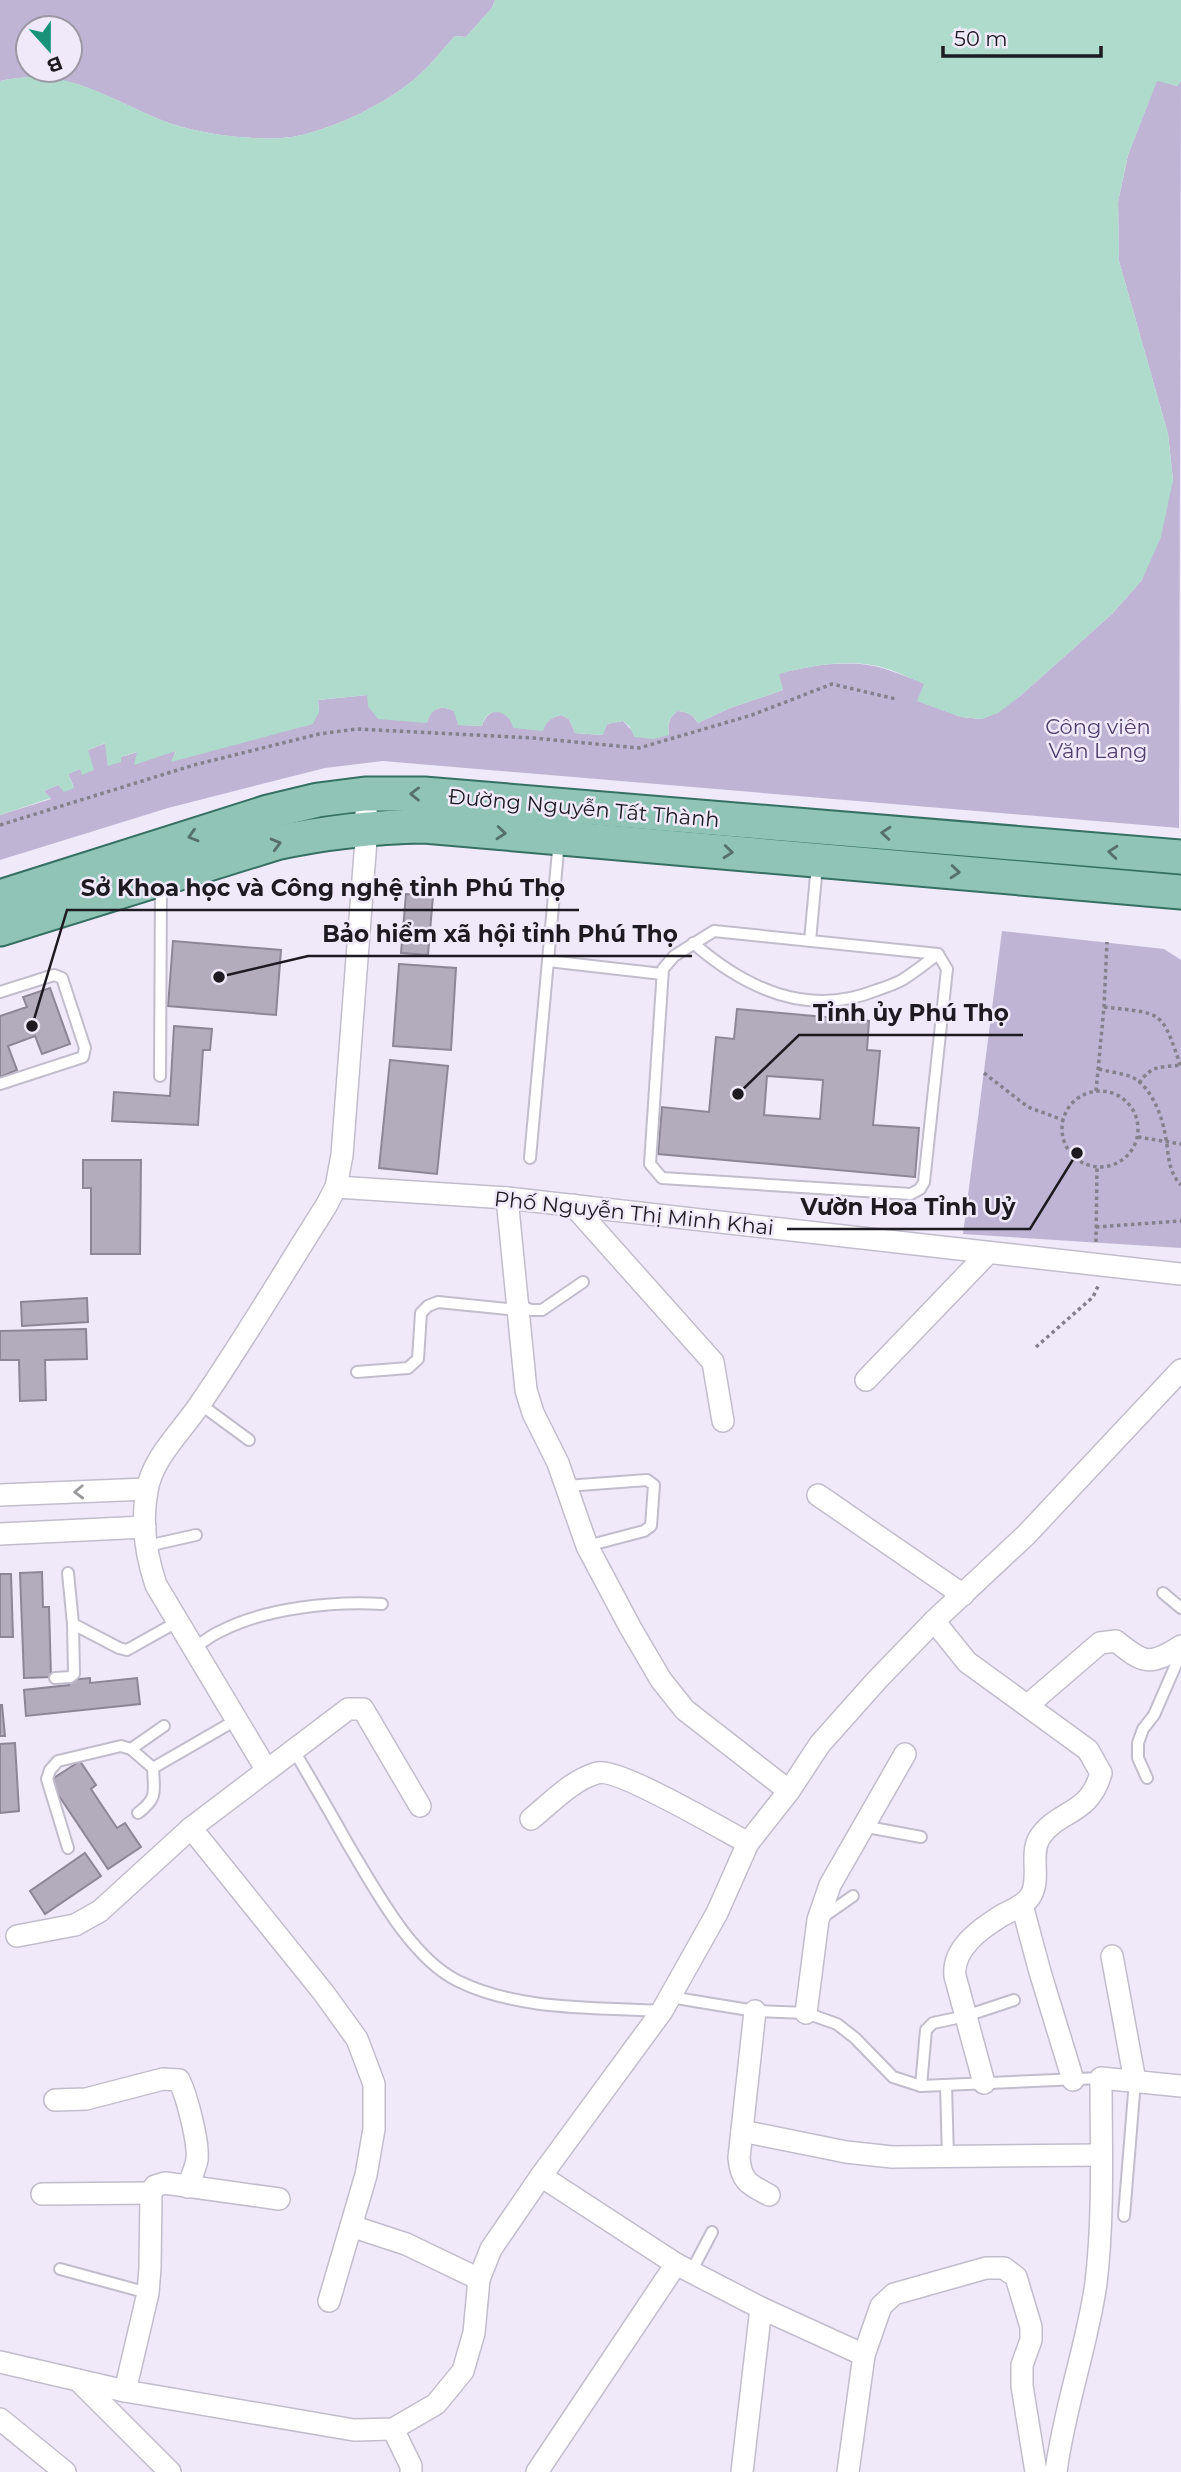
<svg xmlns="http://www.w3.org/2000/svg" width="1181" height="2472" viewBox="0 0 1181 2472" font-family="Montserrat,sans-serif">
  <style>
    .green { fill: #bfb4d4; fill-rule: evenodd }
    .water { fill: #afdbcd }
    .building { fill: #b2acbd; stroke: #8c8796; stroke-width: 2; fill-rule: evenodd }
    .lines { fill: none; stroke-linecap: round; stroke-linejoin: round }
    .lane-casing { stroke: #c2bdcd; stroke-width: 14 }
    .street-casing { stroke: #c2bdcd; stroke-width: 24 }
    .primary-casing { stroke: #367063; stroke-width: 37 }
    .path { stroke: #84808c; stroke-width: 3.5; stroke-dasharray: 3.5 3.5; stroke-linecap: butt }
    .lane { stroke: #fff; stroke-width: 10 }
    .street { stroke: #fff; stroke-width: 21 }
    .primary { stroke: #8fc4b6; stroke-width: 33 }
    .oneway { stroke: #56706c }
    .oneway2 { stroke: #99989b }
    .labels { text-anchor: middle; dominant-baseline: central; stroke-width: 5; stroke-linejoin: round; paint-order: stroke }
    .park-label { font-size: 21px; fill: #523f6e; stroke: #efe9fa }
    .street-label { font-size: 21px; fill: #1d1b21; stroke: #efe9fa }
    .leader { fill: none; stroke: #1d1b21; stroke-width: 2.5 }
    .callout-dot { fill: #1d1b21; stroke: #efe9fa; stroke-width: 2.5 }
    .callout-label { font-size: 23px; text-anchor: middle; font-weight: bold; fill: #1d1b21; stroke: #efe9fa; stroke-width: 5; stroke-linejoin: round; paint-order: stroke }
  </style>
  <rect width="100%" height="100%" fill="#efe9fa"/>
  <!-- green -->
  <g class="green">
    <path d="M0,0h495l-3,8 -26,29 -11,-1c-14,15 -28,34 -44,46 -32,25 -71,43 -109,53 -36,9 -107,-1 -141,-15 -58,-24 -96,-53 -161,-39zM28,28h42v42h-42z"/>
    <path d="M1157,80l20,6 4,-6 -2,748 -796,-67 -58,7 -157,40 -168,52v-45l51,-16 -7,-8 14,-6 16,2 -6,-13 12,-5 8,-19 18,-7 2,23 13,-9 17,-5 -3,12 41,-14 -4,11 147,-49 -1,-12 49,-5 60,27c4,-14 14,-18 27,-11l5,14 23,1c3,-11 13,-20 25,-12 9,7 -2,3 8,7 9,4 19,6 28,9 3,-10 8,-12 18,-15l8,4 6,14 27,2 5,-11 16,-3 10,11 36,3c-2,-11 0,-16 8,-24 11,1 15,3 21,12l32,-15 53,-18 -5,-16c34,-9 76,-16 110,-4 13,4 25,9 37,14l-7,17 43,16 21,2 37,-22 93,-83 30,-34 31,-100 -5,-46 -49,-173 -1,-59 10,-47z"/>
    <polygon points="1002,931 1164,949 1181,960 1181,1248 963,1234"/>
  </g>
  <!-- water -->
  <path class="water" d="M495,0h686v80l-3,6 -21,-5 -29,74 -10,47 1,59 49,173 5,46 -12,57 -19,43 -30,34 -93,83 -21,16 -16,6 -21,-2 -44,-16 7,-17c-12,-5 -24,-11 -36,-15 -34,-11 -75,-4 -109,5l4,16 -53,18 -32,15c-5,-9 -11,-11 -21,-12 -8,8 -10,13 -8,24l-16,4 -19,-2 -4,-10 -7,-6 -16,3 -4,11 -28,-2 -6,-14 -8,-4c-10,3 -15,6 -18,16l-30,-3c-4,-19 -27,-23 -31,-2l-24,-1 -4,-14c-13,-7 -23,-3 -27,12l-49,-4 -10,-13 -1,-11 -49,5 1,12 -6,12 -142,38 5,-11 -42,14 3,-13 -16,5v5l-13,4 -3,-23 -17,7 6,20 -12,5 -2,-6 -12,5 6,14 -10,4 -6,-7 -14,6 7,7 -51,17v-734c65,-15 103,15 161,39 34,14 105,24 141,15 38,-10 77,-28 109,-53 16,-12 30,-31 44,-46l11,1 26,-29z"/>
  <!-- building -->
  <g class="building">
    <polygon points="406,894 433,896 428,955 401,953"/>
    <polygon points="173,941 281,950 276,1015 168,1006"/>
    <polygon points="399,964 456,968 451,1050 393,1046"/>
    <polygon points="50,988 70,1044 42,1054 35,1036 8,1046 17,1070 0,1077 0,1016 27,1007 23,997"/>
    <path d="M737,1009l132,12 -2,29 13,1 -7,74 46,3 -4,49 -257,-23 4,-47 47,5 7,-75 18,2zM767,1076l56,4 -3,39 -56,-4z"/>
    <polygon points="174,1026 212,1029 210,1050 203,1050 198,1125 112,1121 114,1092 170,1096"/>
    <polygon points="390,1060 448,1066 437,1174 379,1168"/>
    <polygon points="83,1160 141,1160 140,1254 91,1254 91,1188 83,1188"/>
    <polygon points="87,1298 88,1322 22,1326 21,1302"/>
    <polygon points="86,1329 87,1359 45,1360 46,1400 20,1401 19,1360 0,1360 0,1331"/>
    <polygon points="42,1572 43,1607 49,1607 51,1677 24,1678 20,1573"/>
    <polygon points="0,1574 11,1574 13,1637 0,1637"/>
    <polygon points="90,1678 90,1683 137,1678 140,1704 26,1716 24,1690 69,1685 69,1680"/>
    <polygon points="0,1705 2,1705 5,1736 0,1736"/>
    <polygon points="15,1743 19,1811 0,1813 0,1744"/>
    <polygon points="80,1761 96,1785 91,1789 117,1828 125,1823 141,1847 108,1869 49,1781"/>
    <polygon points="85,1853 101,1876 45,1914 30,1891"/>
  </g>
  <g class="lines">
    <!-- lane casing -->
    <g class="lane-casing">
      <g id="lane">
        <polygon points="714,931 938,954 947,969 924,1182 920,1189 911,1194 662,1178 650,1164 663,969 674,956"/>
        <polyline points="810,941 817,865"/>
        <path d="M693,943c53,46 115,75 184,47 9,-3 18,-6 25,-10 13,-8 24,-17 36,-26"/>
        <polyline points="548,961 662,974"/>
        <polyline points="0,992 54,975 62,978 85,1048 83,1057 0,1084"/>
        <polyline points="160,1076 161,884"/>
        <polyline points="530,1158 559,840"/>
        <polyline points="517,1304 531,1310 542,1310 583,1282"/>
        <polyline points="357,1372 408,1368 418,1359 421,1313 428,1306 438,1302 518,1310"/>
        <polyline points="200,1404 249,1440"/>
        <polyline points="566,1486 647,1480 654,1485 651,1526 644,1531 587,1546"/>
        <polyline points="147,1546 196,1535"/>
        <polyline points="68,1573 73,1624 119,1648 127,1650 177,1622"/>
        <polyline points="1163,1593 1181,1608"/>
        <path d="M193,1649c9,-6 18,-14 28,-18 44,-23 113,-30 161,-27"/>
        <polyline points="55,1678 70,1677 74,1674 73,1624"/>
        <polyline points="131,1749 164,1726"/>
        <path d="M293,1749c19,32 38,65 56,97 26,43 62,112 109,135 61,30 136,26 203,30"/>
        <polyline points="1147,1778 1138,1758 1138,1743 1143,1729 1154,1715 1181,1653"/>
        <path d="M138,1813c20,-15 16,-21 15,-45"/>
        <polyline points="862,1826 921,1837"/>
        <polyline points="68,1848 47,1779 50,1770 58,1761 121,1746 131,1749 153,1768 236,1720"/>
        <polyline points="823,1917 853,1896"/>
        <polyline points="670,1997 755,2011 806,2013 837,2024 855,2038 893,2077 921,2086 1101,2078"/>
        <polyline points="946,2085 948,2158"/>
        <polyline points="921,2086 926,2030 933,2023 966,2016 1014,2000"/>
        <polyline points="1124,2216 1135,2081"/>
        <polyline points="60,2269 148,2293"/>
        <polyline points="691,2272 712,2232"/>
      </g>
    </g>
    <!-- street casing -->
    <g class="street-casing">
      <g id="street">
        <polyline points="336,1187 507,1198 1181,1274"/>
        <polyline points="507,1198 526,1390 533,1413 558,1463 587,1546 630,1627 661,1680 685,1710 789,1791"/>
        <polyline points="573,1205 713,1362 723,1421"/>
        <polyline points="866,1380 988,1253"/>
        <polyline points="0,1495 147,1489"/>
        <polyline points="818,1495 963,1595"/>
        <polyline points="0,1534 145,1527"/>
        <path d="M934,1621l33,41 121,88 13,23c-12,43 -42,36 -61,64 -11,16 1,41 -9,58 -6,11 -20,15 -30,21 -21,13 -49,33 -46,60l29,107"/>
        <path d="M1028,1705l72,-62 16,-2c28,23 34,25 65,5"/>
        <path d="M266,1769l-110,-184c-10,-30 -15,-63 -9,-94 5,-33 35,-60 53,-87 44,-64 84,-132 126,-198l10,-19 6,-32 25,-328 -2,-33"/>
        <path d="M531,1819c20,-16 41,-39 66,-46 20,-6 127,57 151,70"/>
        <polyline points="191,1828 323,1992 357,2039 374,2084 374,2129 366,2175 329,2301"/>
        <polyline points="1022,1905 1040,1972 1073,2080"/>
        <polyline points="17,1936 75,1925 100,1911 191,1828 348,1709 363,1709 420,1806"/>
        <polyline points="1112,1956 1135,2081"/>
        <path d="M755,2011l-16,147c2,24 11,27 30,37"/>
        <polyline points="806,2013 818,1920 830,1885 905,1754"/>
        <path d="M55,2100l31,-1 77,-20 16,1c8,16 20,63 18,80 -2,9 -6,18 -9,27"/>
        <polyline points="742,2131 846,2152 892,2157 1101,2155"/>
        <polyline points="541,2176 676,2264 761,2308 864,2355"/>
        <polyline points="42,2194 151,2193"/>
        <polyline points="351,2226 406,2244 479,2279"/>
        <polyline points="0,2362 125,2391 354,2430 393,2429 436,2404 463,2371 474,2333 479,2279 491,2249 541,2176 662,2011 717,1913 748,1843 789,1791 820,1744 877,1680 934,1621 1026,1535 1181,1370"/>
        <polyline points="78,2380 170,2472"/>
        <polyline points="125,2391 148,2293 150,2268 151,2193 155,2186 165,2183 279,2199"/>
        <polyline points="0,2419 65,2472"/>
        <polyline points="393,2429 411,2466 411,2472"/>
        <polyline points="537,2472 676,2264"/>
        <polyline points="742,2472 761,2308"/>
        <polyline points="848,2472 864,2355 881,2306 894,2294 986,2268 1004,2268 1016,2277 1031,2327 1031,2340 1022,2365 1022,2386 1036,2472"/>
        <path d="M1056,2472c8,-64 31,-125 40,-189 8,-68 5,-137 5,-205l80,8"/>
      </g>
    </g>
    <!-- primary casing -->
    <g class="primary-casing">
      <g id="primary">
        <polyline points="0,897 268,812 318,800 365,794 424,794 1181,857"/>
        <path d="M0,929l276,-86c50,-11 97,-16 148,-17l757,66"/>
      </g>
    </g>
    <!-- path -->
    <g class="path">
      <polyline points="0,825 194,765 319,734 357,729 533,738 639,748 752,715 832,684 896,699"/>
      <path d="M1104,1007c60,7 57,2 77,60"/>
      <path d="M1099,1069c10,3 23,4 33,8 20,10 31,41 34,62 3,18 2,32 15,46"/>
      <polyline points="984,1073 1028,1107 1063,1120"/>
      <path d="M1139,1083c14,-19 20,-15 42,-18"/>
      <circle cx="1100" cy="1129" r="38"/>
      <polyline points="1096,1091 1104,1007 1107,942"/>
      <polyline points="1138,1137 1181,1144"/>
      <polyline points="1096,1227 1181,1221"/>
      <polyline points="1096,1242 1097,1167"/>
      <polyline points="1036,1347 1093,1297 1099,1284"/>
    </g>
    <!-- lane -->
    <use href="#lane" class="lane"/>
    <!-- street -->
    <use href="#street" class="street"/>
    <!-- primary -->
    <use href="#primary" class="primary"/>
  </g>
  <!-- one-way arrows -->
  <defs><path id="oneway-chevron" d="M-2-3.5L2.5 0L-2 3.5" fill="none" stroke-width="1.6" stroke-linecap="round" stroke-linejoin="round" transform="scale(1.75)"/></defs>
  <g class="oneway">
    <use href="#oneway-chevron" transform="translate(415 794) rotate(-179)"/>
    <use href="#oneway-chevron" transform="translate(501 833) rotate(5)"/>
    <use href="#oneway-chevron" transform="translate(886 833) rotate(-175)"/>
    <use href="#oneway-chevron" transform="translate(193 836) rotate(163)"/>
    <use href="#oneway-chevron" transform="translate(276 844) rotate(-15)"/>
    <use href="#oneway-chevron" transform="translate(728 852) rotate(5)"/>
    <use href="#oneway-chevron" transform="translate(1113 852) rotate(-175)"/>
    <use href="#oneway-chevron" transform="translate(955 872) rotate(5)"/>
  </g>
  <use class="oneway2" href="#oneway-chevron" transform="translate(79 1492) rotate(178)"/>
  <g class="labels">
    <!-- park labels -->
    <g class="park-label">
      <text x="1098" y="726">Công viên<tspan x="1098" dy="24">Văn Lang</tspan></text>
    </g>
    <!-- street labels -->
    <g class="street-label">
      <text transform="translate(584 808) rotate(5)">Đường Nguyễn Tất Thành</text>
      <text transform="translate(634 1213) rotate(6)">Phố Nguyễn Thị Minh Khai</text>
    </g>
  </g>
  <!-- callouts -->
  <path class="leader" d="M32 1026L67 910H579M219 977L308 956H692M738 1094L799 1035H1023M1077 1153L1030 1229H787"/>
  <g class="callout-dot">
    <circle cx="32" cy="1026" r="7"/>
    <circle cx="219" cy="977" r="7"/>
    <circle cx="738" cy="1094" r="7"/>
    <circle cx="1077" cy="1153" r="7"/>
  </g>
  <g class="callout-label">
    <text x="323" y="896">Sở Khoa học và Công nghệ tỉnh Phú Thọ</text>
    <text x="500" y="942">Bảo hiểm xã hội tỉnh Phú Thọ</text>
    <text x="911" y="1021">Tỉnh ủy Phú Thọ</text>
    <text x="908" y="1215">Vườn Hoa Tỉnh Uỷ</text>
  </g>
  <!-- north arrow -->
  <g transform="translate(49 49) rotate(159)"><circle r="33" fill="#efe9fa" stroke="#9b97a3" stroke-width="2"/>
  <path d="M0-5L12 26L0 18L-12 26Z" fill="#189379"/>
  <text y="-10" font-size="19" font-weight="bold" text-anchor="middle" fill="#1d1b21">B</text>
  </g>
  <!-- scale -->
  <path d="M943 46v10h158v-10" fill="none" stroke="#1d1b21" stroke-width="3.5"/>
  <text x="954" y="46" font-size="21" fill="#1d1b21" stroke="#efe9fa" stroke-width="5" paint-order="stroke">50 m</text>
</svg>
